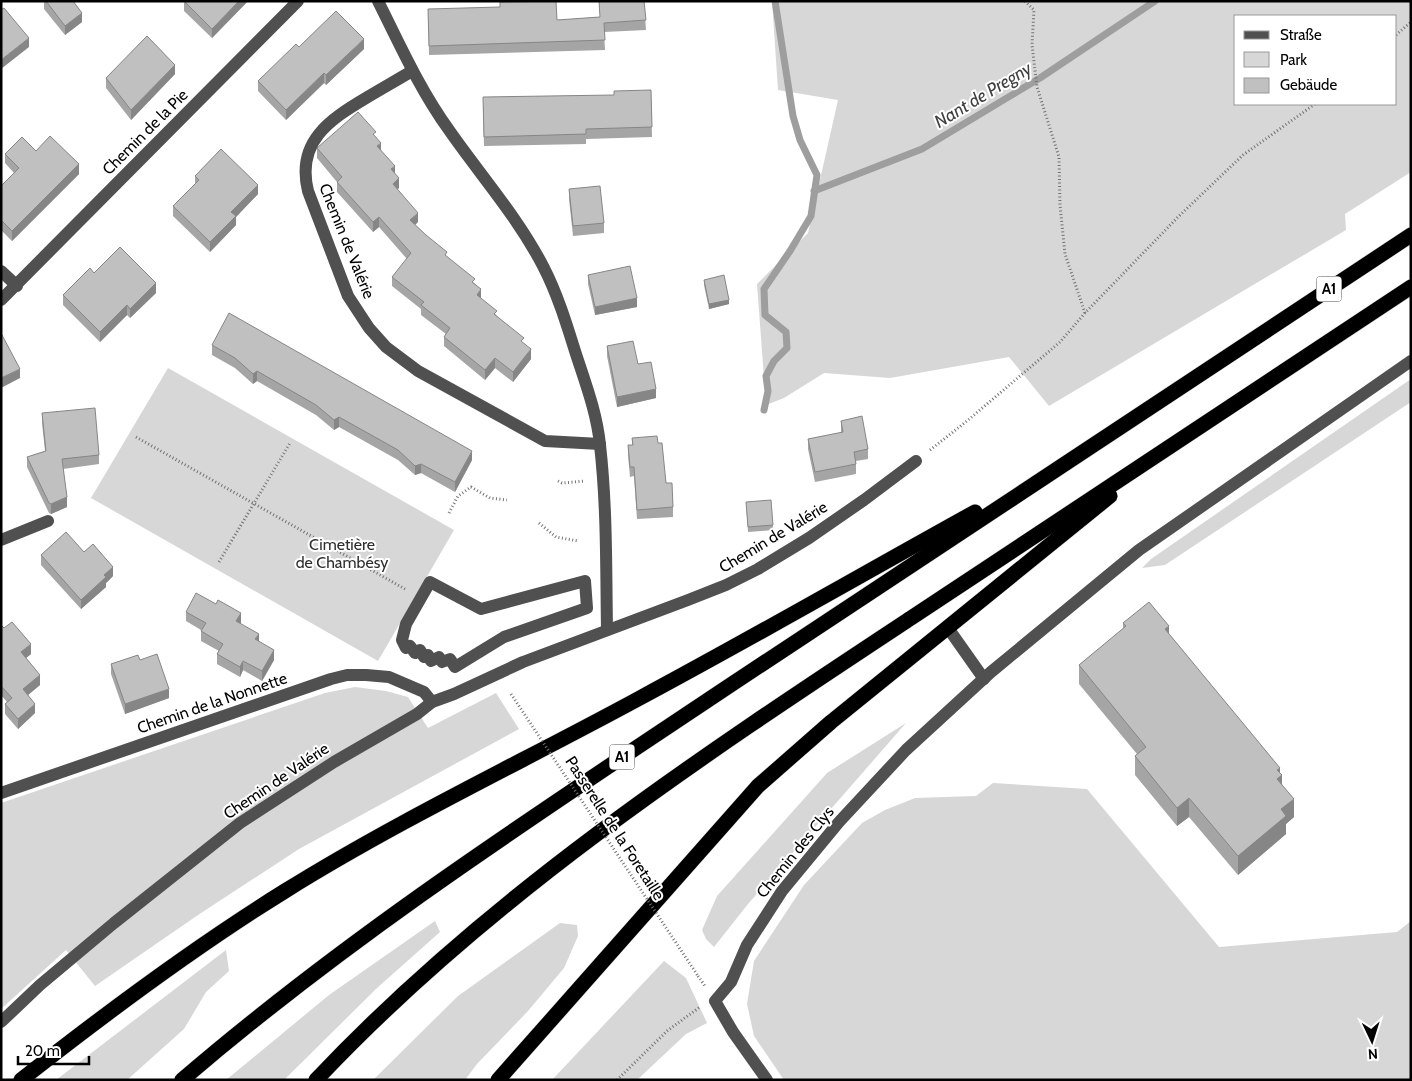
<svg xmlns="http://www.w3.org/2000/svg" width="1412" height="1081" viewBox="0 0 1412 1081" font-family="Cabin,sans-serif">
  <style>
    .green { fill: #d7d7d7; fill-rule: evenodd }
    .lines { fill: none; stroke-linecap: round; stroke-linejoin: round }
    .stream { stroke: #9e9e9e; stroke-width: 7 }
    .highway-casing { stroke: #dbdbdb; stroke-width: 16 }
    .path { stroke: #727272; stroke-width: 3; stroke-dasharray: 1 2.5; stroke-linecap: butt }
    .minor { stroke: #505050; stroke-width: 12 }
    .highway { stroke: #000; stroke-width: 15 }
    .path-bridge { stroke: #727272; stroke-width: 3; stroke-dasharray: 1 2.5; stroke-linecap: butt }
    .wall { fill: #a5a5a5 }
    .shaded-wall { fill: #868686 }
    .building { fill: #c0c0c0; stroke: #868686 }
    .labels { text-anchor: middle; dominant-baseline: central; stroke-width: 4; stroke-linejoin: round; paint-order: stroke }
    .shield { fill: #fff; stroke: #4c4c4c; stroke-width: 1 }
    .shield-label { font-size: 15px; font-weight: bold; fill: #000 }
    .street-label { font-size: 16px; fill: #000; stroke: #fff }
    .park-label { font-size: 16px; fill: #2e2e2e; stroke: #fff }
    .water-label { font-size: 18px; font-style: italic; fill: #3f3f3f; stroke: #fff }
  </style>
  <rect width="100%" height="100%" fill="#fff"/>
  <!-- green -->
  <g class="green">
    <path d="M772,1h639v171l-66,42 1,16 -297,176 -40,-49 -119,21 -66,-5 -40,25 -18,7 -9,-121 51,-51 30,-133 -60,-10zM1236,16h160v88h-160z"/>
    <polygon points="168,368 454,530 378,661 91,498"/>
    <polygon points="1411,379 1411,402 1165,565 1142,568 1151,559"/>
    <polygon points="355,687 386,691 408,697 428,728 496,693 519,729 299,849 198,915 95,986 66,950 1,1009 1,803 325,693"/>
    <polygon points="906,723 748,904 714,947 706,939 702,930 717,896 827,773"/>
    <polygon points="993,783 1087,789 1219,947 1397,932 1411,921 1411,1080 784,1080 754,1036 747,1004 754,961 804,885 862,823 885,810 915,798 976,796"/>
    <polygon points="435,921 440,932 377,988 284,1080 226,1080 329,995"/>
    <polygon points="560,923 577,925 578,936 564,968 528,1011 477,1064 465,1080 373,1080 458,996"/>
    <polygon points="226,950 229,971 206,992 184,1029 127,1080 56,1080"/>
    <polygon points="664,961 686,978 707,1023 686,1034 637,1080 552,1080"/>
  </g>
  <g class="lines">
    <!-- stream -->
    <g class="stream">
      <polyline points="814,191 922,149 1040,78 1155,1"/>
      <polyline points="764,410 768,391 766,376 774,361 787,348 786,332 765,315 764,289 790,251 811,216 817,175 800,140 793,116 775,1"/>
    </g>
    <!-- highway casing -->
    <g class="highway-casing">
      <g id="highway">
        <path d="M21,1080c85,-67 172,-132 264,-189 114,-71 235,-128 353,-192 114,-61 225,-125 337,-187"/>
        <path d="M182,1080c171,-147 360,-269 547,-394 227,-151 455,-300 682,-451"/>
        <path d="M316,1080c173,-184 386,-324 595,-462 167,-110 334,-220 500,-331"/>
        <polyline points="498,1080 758,786 831,722 1110,496"/>
      </g>
    </g>
    <!-- path -->
    <g class="path">
      <polyline points="1025,1 1034,10 1032,45 1037,87 1059,157 1060,205 1065,254 1085,313"/>
      <polyline points="1396,35 1411,22"/>
      <polyline points="136,437 405,589"/>
      <polyline points="930,450 967,421 1060,342 1085,313 1179,216 1243,155 1315,104"/>
      <polyline points="558,481 562,483 585,481"/>
      <polyline points="449,513 458,496 471,487 490,498 507,500"/>
      <polyline points="539,523 556,537 578,541"/>
      <polyline points="219,562 290,443"/>
      <polyline points="698,976 705,986"/>
      <polyline points="617,1080 667,1031 700,1007"/>
    </g>
    <!-- minor -->
    <g class="minor">
      <path d="M378,1c22,44 42,89 71,129 32,46 68,86 94,136 14,27 23,56 32,85 10,31 22,62 25,94 7,62 6,124 7,185"/>
      <path d="M412,71c-15,9 -31,18 -46,27 -37,22 -70,44 -58,93l40,105 21,32 17,19 32,24 127,70 55,3"/>
      <polyline points="1,271 17,286"/>
      <polyline points="1,300 298,1"/>
      <polyline points="1,540 48,521"/>
      <polygon points="585,581 587,608 504,637 455,667 450,659 442,662 439,657 431,661 428,655 424,657 420,650 415,653 410,646 406,648 402,640 406,624 430,582 481,609"/>
      <polyline points="948,628 984,679"/>
      <polyline points="1,793 331,679 347,675 366,675 389,677 424,692 432,702"/>
      <polyline points="1,1022 40,985 114,923 240,823 334,762 417,714 432,702 454,694 523,662 688,600 726,585 758,569 809,538 864,500 916,461"/>
      <polyline points="767,1080 733,1032 715,1001 731,982 747,945 782,891 839,822 906,750 991,672 1139,550 1411,361"/>
    </g>
    <!-- highway -->
    <use href="#highway" class="highway"/>
    <!-- path-bridge -->
    <polyline class="path-bridge" points="511,694 698,976"/>
  </g>
  <!-- wall -->
  <g class="wall">
    <polygon points="44,1 73,1 82,22 65,35 44,9"/>
    <polygon points="184,1 248,1 212,38 184,11"/>
    <polygon points="599,1 644,1 646,30 604,32 605,50 429,55 428,9 557,20 600,17"/>
    <polygon points="299,47 364,49 326,85 324,83 286,120 258,91 258,81"/>
    <polygon points="175,74 131,120 106,88 106,78"/>
    <polygon points="651,90 652,137 586,139 586,144 484,146 483,106 614,95"/>
    <polygon points="376,137 381,150 395,174 399,188 397,189 418,222 415,225 475,284 481,299 497,316 524,344 531,359 513,382 495,368 485,380 444,346 444,337 446,334 421,315 421,309 392,286 392,277 407,259 379,227 373,232 337,192 337,182 317,158 317,148"/>
    <polygon points="36,151 79,174 12,241 1,230 1,186 14,173 5,163 5,154"/>
    <polygon points="195,176 258,194 236,217 236,225 210,252 173,216 173,206 195,184"/>
    <polygon points="569,189 604,223 604,233 573,236 569,199"/>
    <polygon points="94,273 156,293 130,318 127,315 100,342 63,305 63,295"/>
    <polygon points="588,275 637,307 595,315 588,284"/>
    <polygon points="704,280 729,304 709,309 704,285"/>
    <polygon points="212,345 472,460 455,492 421,473 415,475 398,460 339,427 334,430 316,415 257,381 253,384 235,368 212,355"/>
    <polygon points="607,346 638,364 656,398 617,407 607,356"/>
    <polygon points="42,413 99,455 99,464 63,469 67,507 51,514 49,513 27,467 27,457 45,451 42,423"/>
    <polygon points="841,421 868,449 868,459 856,461 856,474 815,482 808,449 808,439 841,433"/>
    <polygon points="632,438 658,443 666,483 673,507 673,517 637,519 634,476 630,477 628,455 628,445 632,445"/>
    <polygon points="746,502 773,525 773,530 748,532"/>
    <polygon points="84,552 113,576 106,583 106,587 81,609 41,565 41,555"/>
    <polygon points="186,612 241,623 240,624 259,642 274,660 262,681 243,670 240,677 217,664 217,654 219,651 201,641 201,630 186,621"/>
    <polygon points="1123,623 1169,634 1280,773 1282,784 1294,817 1286,824 1286,834 1238,875 1189,817 1177,826 1135,775 1135,756 1137,754 1079,684 1079,665 1123,629"/>
    <polygon points="1,625 31,654 26,658 40,685 28,695 35,713 18,729 5,714 5,704 7,702 1,695"/>
    <polygon points="140,660 169,698 125,714 111,674 111,664"/>
  </g>
  <!-- shaded-wall -->
  <g class="shaded-wall">
    <polygon points="239,1 248,1 212,38 212,29"/>
    <polygon points="82,13 82,22 65,35 65,26"/>
    <polygon points="29,38 29,47 1,69 1,60"/>
    <polygon points="364,39 364,49 326,85 326,75"/>
    <polygon points="175,65 175,74 131,120 131,110"/>
    <polygon points="324,73 324,83 286,120 286,110"/>
    <polygon points="381,143 381,153 377,146"/>
    <polygon points="79,164 79,174 12,241 12,231"/>
    <polygon points="395,166 395,176 391,169"/>
    <polygon points="399,178 399,188 393,194 393,184"/>
    <polygon points="258,185 258,194 236,217 236,225 210,252 210,242 231,212"/>
    <polygon points="418,213 418,222 410,229 410,220"/>
    <polygon points="379,217 379,227 373,232 373,222"/>
    <polygon points="156,283 156,293 130,318 130,309"/>
    <polygon points="481,289 481,299 477,295"/>
    <polygon points="637,298 637,307 595,315 595,307"/>
    <polygon points="729,300 729,304 709,309 709,304"/>
    <polygon points="127,305 127,315 100,342 100,332"/>
    <polygon points="531,349 531,359 513,382 513,372"/>
    <polygon points="495,358 495,368 485,380 485,370"/>
    <polygon points="20,369 20,378 1,388 1,378"/>
    <polygon points="257,371 257,381 253,384 253,374"/>
    <polygon points="656,389 656,398 617,407 617,397"/>
    <polygon points="339,417 339,427 334,430 334,420"/>
    <polygon points="472,451 472,460 455,492 455,482"/>
    <polygon points="421,464 421,473 415,475 415,466"/>
    <polygon points="67,497 67,507 51,514 51,504"/>
    <polygon points="113,567 113,576 106,583 106,587 81,609 81,600 104,575"/>
    <polygon points="241,613 241,623 236,631 236,621"/>
    <polygon points="1169,626 1169,645 1165,629"/>
    <polygon points="259,634 259,644 255,639"/>
    <polygon points="31,644 31,654 21,662 21,652"/>
    <polygon points="274,650 274,660 262,681 262,671"/>
    <polygon points="243,661 243,670 240,677 240,667"/>
    <polygon points="40,675 40,685 23,699 23,689"/>
    <polygon points="169,689 169,698 125,714 125,704"/>
    <polygon points="35,704 35,713 18,729 18,719"/>
    <polygon points="1280,768 1280,776 1282,775 1282,794 1277,797 1277,770"/>
    <polygon points="1189,798 1189,817 1177,826 1177,808"/>
    <polygon points="1294,799 1294,817 1286,824 1286,834 1238,875 1238,856 1281,809"/>
  </g>
  <!-- building -->
  <g class="building">
    <polygon points="46,1 73,1 82,13 65,26"/>
    <polygon points="184,1 239,1 212,29"/>
    <polygon points="556,1 557,20 600,17 599,1 644,1 646,20 604,23 605,40 429,46 428,9 500,7 500,2"/>
    <polygon points="4,8 29,38 1,60 1,10"/>
    <polygon points="336,11 364,39 326,75 324,73 286,110 258,81 296,44 299,47"/>
    <polygon points="147,36 175,65 131,110 106,78"/>
    <polygon points="651,90 652,127 586,129 586,134 484,137 483,97 614,95 614,91"/>
    <polygon points="358,112 376,132 373,134 381,143 377,146 395,166 391,169 399,178 393,184 418,213 410,220 426,235 447,252 445,255 475,279 472,282 481,289 477,295 497,311 494,314 524,338 521,341 531,349 513,372 495,358 485,370 444,337 450,328 421,305 424,302 392,277 411,253 379,217 373,222 337,182 342,177 317,148"/>
    <polygon points="50,136 79,164 12,231 1,220 1,186 19,168 5,154 22,137 36,151"/>
    <polygon points="221,149 258,185 231,212 236,216 210,242 173,206 199,180 195,176"/>
    <polygon points="600,186 604,223 573,226 569,189"/>
    <polygon points="120,247 156,283 130,309 127,305 100,332 63,295 90,268 94,273"/>
    <polygon points="630,266 637,298 595,307 588,275"/>
    <polygon points="724,275 729,300 709,304 704,280"/>
    <polygon points="229,313 472,451 455,482 421,464 415,466 398,450 339,417 334,420 316,405 257,371 253,374 235,358 212,345"/>
    <polygon points="1,335 2,335 20,369 1,378"/>
    <polygon points="633,341 638,364 651,362 656,389 617,397 607,346"/>
    <polygon points="95,408 99,455 62,459 67,497 51,504 49,503 27,457 46,451 42,413"/>
    <polygon points="862,416 868,449 854,452 856,464 815,472 808,439 843,432 841,421"/>
    <polygon points="657,436 658,443 662,443 666,483 672,483 673,507 637,510 634,467 630,467 628,445 633,445 632,438"/>
    <polygon points="771,500 773,525 748,527 746,502"/>
    <polygon points="66,532 84,552 93,544 113,567 104,575 106,577 81,600 41,555"/>
    <polygon points="196,593 216,604 218,600 241,613 236,621 259,634 255,639 274,650 262,671 243,661 240,667 217,654 223,644 201,631 206,623 186,612"/>
    <polygon points="1149,602 1169,626 1165,629 1280,768 1277,770 1282,775 1277,779 1294,799 1281,809 1286,816 1238,856 1189,798 1177,808 1135,756 1146,747 1079,665 1126,626 1123,623"/>
    <polygon points="12,622 31,644 21,652 40,675 23,689 35,704 18,719 5,704 12,698 1,686 1,669 2,669 1,668 1,625 4,628"/>
    <polygon points="157,654 169,689 125,704 111,664 138,655 140,660"/>
  </g>
  <g class="labels">
    <!-- shield labels -->
    <g class="shield">
      <rect x="1316.5" y="276.5" width="25" height="25" rx="4"/>
      <rect x="609.5" y="744.5" width="25" height="25" rx="4"/>
    </g>
    <g class="shield-label">
      <text x="1329" y="289">A1</text>
      <text x="622" y="757">A1</text>
    </g>
    <!-- street labels -->
    <g class="street-label">
      <text transform="translate(145 132) rotate(-45)">Chemin de la Pie</text>
      <text transform="translate(347 241) rotate(68)">Chemin de Valérie</text>
      <text transform="translate(773 537) rotate(-31)">Chemin de Valérie</text>
      <text transform="translate(212 703) rotate(-19)">Chemin de la Nonnette</text>
      <text transform="translate(276 781) rotate(-34)">Chemin de Valérie</text>
      <text transform="translate(615 828) rotate(57)">Passerelle de la Foretaille</text>
      <text transform="translate(795 852) rotate(-51)">Chemin des Clys</text>
    </g>
    <!-- park labels -->
    <g class="park-label">
      <text x="342" y="544">Cimetière<tspan x="342" dy="18">de Chambésy</tspan></text>
    </g>
    <!-- water labels -->
    <g class="water-label">
      <text transform="translate(983 95) rotate(-31)">Nant de Pregny</text>
    </g>
  </g>
  <!-- border -->
  <rect width="1412" height="1081" fill="none" stroke="#000000" stroke-width="5"/>
  <!-- legend -->
  <rect x="1234" y="15" width="162" height="90" fill="#ffffff" stroke="#999999"/>
  <rect x="1244" y="31" width="25" height="8" fill="#505050" stroke="#999999"/>
  <text x="1280" y="40" font-size="15" fill="#000000">Straße</text>
  <rect x="1244" y="52" width="25" height="15" fill="#d7d7d7" stroke="#999999"/>
  <text x="1280" y="65" font-size="15" fill="#000000">Park</text>
  <rect x="1244" y="78" width="25" height="15" fill="#c0c0c0" stroke="#999999"/>
  <text x="1280" y="90" font-size="15" fill="#000000">Gebäude</text>
  <!-- north arrow -->
  <g transform="translate(1372 1041) rotate(176)" stroke="#ffffff" stroke-width="4" paint-order="stroke">
  <path d="M0-4L9 19L0 12L-9 19Z" fill="#000000"/>
  <text y="-8" font-size="14" font-weight="bold" text-anchor="middle" fill="#000000">N</text>
  </g>
  <!-- scale -->
  <path d="M18 1056v8h71v-8" fill="none" stroke="#000000" stroke-width="2.5"/>
  <text x="25" y="1056" font-size="15" fill="#000000" stroke="#ffffff" stroke-width="4" paint-order="stroke">20 m</text>
</svg>
